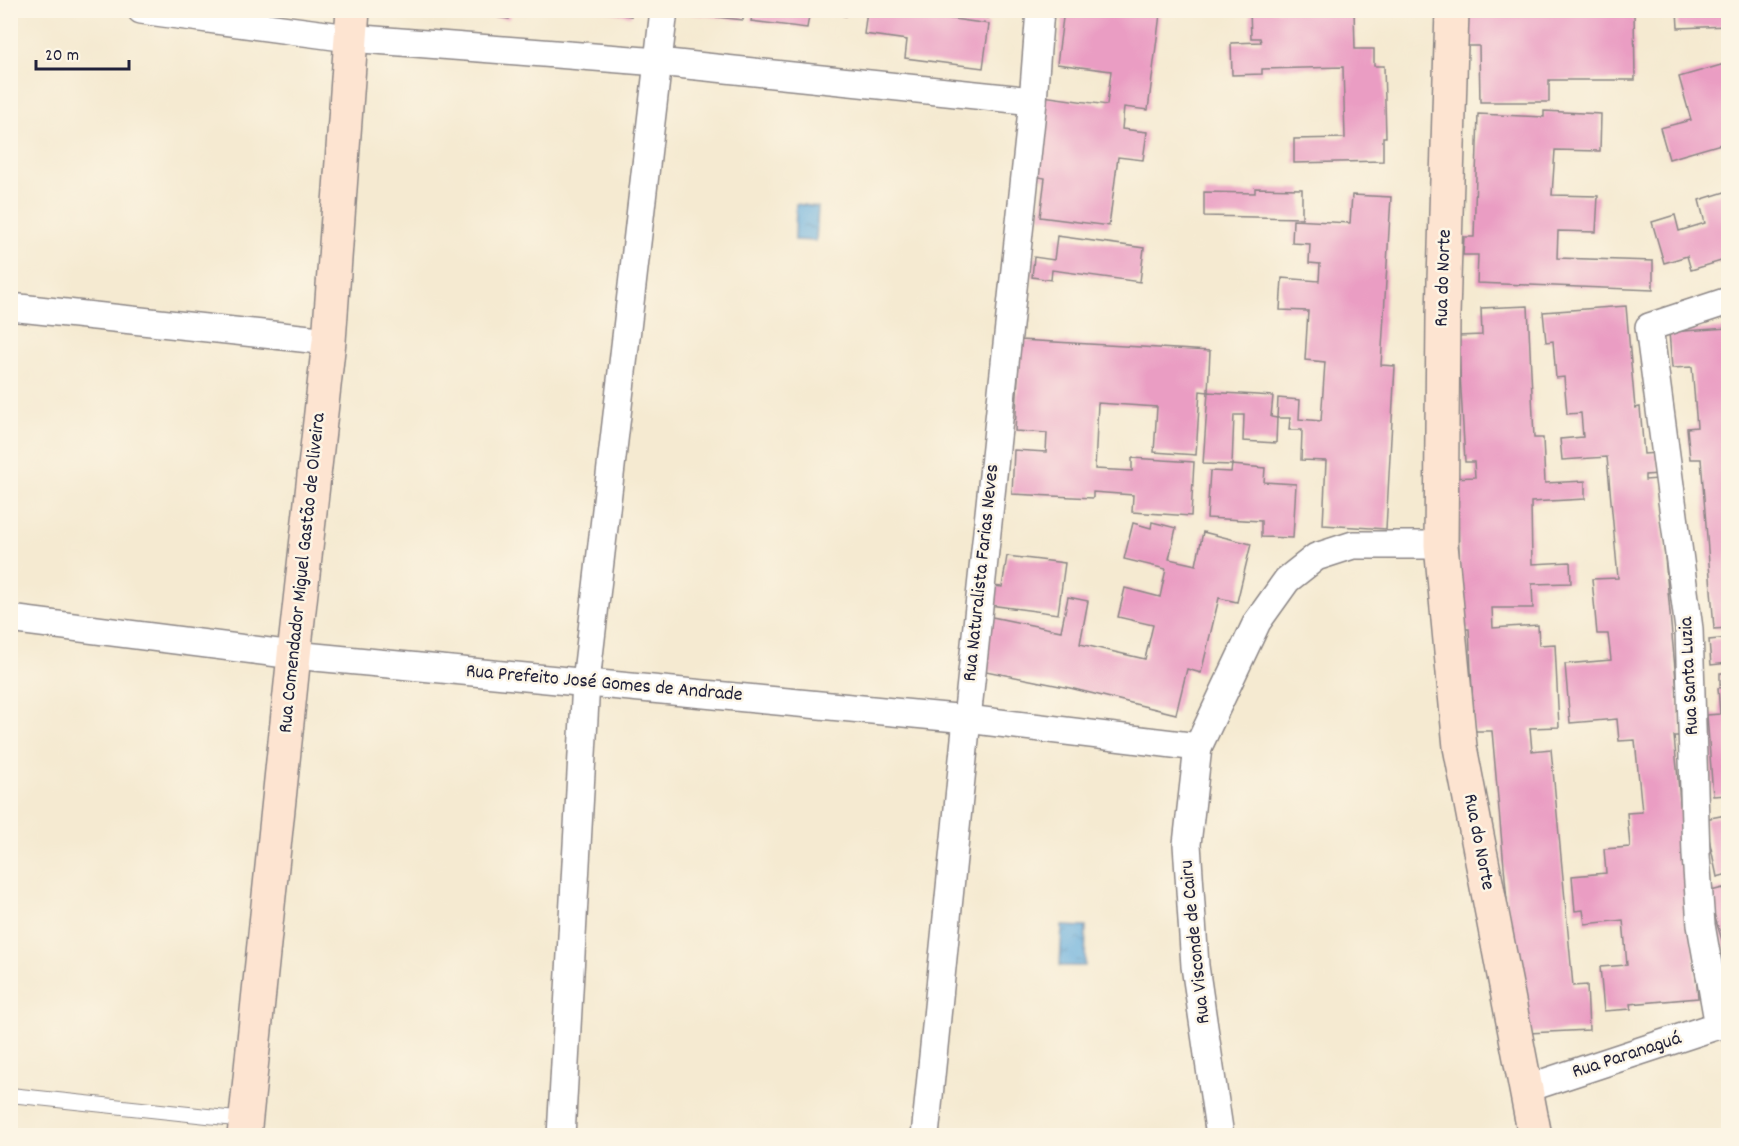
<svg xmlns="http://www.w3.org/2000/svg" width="1739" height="1146" viewBox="0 0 1739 1146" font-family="Dekko,sans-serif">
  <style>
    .water { fill: url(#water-ripples); stroke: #44688c; stroke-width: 1.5 }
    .building { fill: #ea9dc3 }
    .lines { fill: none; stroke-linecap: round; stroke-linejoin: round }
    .lane-casing { stroke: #8c8686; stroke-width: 16 }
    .street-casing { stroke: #8c8686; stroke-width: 30 }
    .secondary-casing { stroke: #8c8686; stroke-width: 36 }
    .lane { stroke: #fff; stroke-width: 14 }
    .street { stroke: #fff; stroke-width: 27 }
    .secondary { stroke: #fde4d1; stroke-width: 33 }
    .labels { text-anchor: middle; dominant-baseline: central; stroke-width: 5; stroke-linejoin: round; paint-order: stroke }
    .street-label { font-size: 20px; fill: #22223b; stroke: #fcf5e5 }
  </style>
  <defs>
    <pattern id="water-ripples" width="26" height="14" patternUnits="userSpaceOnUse" patternTransform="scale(1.5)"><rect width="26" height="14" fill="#65addd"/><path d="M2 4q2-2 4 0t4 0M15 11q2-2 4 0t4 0" fill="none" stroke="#538cb4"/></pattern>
  </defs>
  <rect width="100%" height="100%" fill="#fcf5e5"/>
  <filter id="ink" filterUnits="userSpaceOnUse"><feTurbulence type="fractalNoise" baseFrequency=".0167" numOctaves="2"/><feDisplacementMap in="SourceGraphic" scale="12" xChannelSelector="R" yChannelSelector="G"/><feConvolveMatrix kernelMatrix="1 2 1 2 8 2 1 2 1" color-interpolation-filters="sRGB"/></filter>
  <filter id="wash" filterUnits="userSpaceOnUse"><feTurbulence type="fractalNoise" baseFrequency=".008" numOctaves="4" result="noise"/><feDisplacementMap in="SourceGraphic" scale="24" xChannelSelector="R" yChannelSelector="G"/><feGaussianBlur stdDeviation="1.35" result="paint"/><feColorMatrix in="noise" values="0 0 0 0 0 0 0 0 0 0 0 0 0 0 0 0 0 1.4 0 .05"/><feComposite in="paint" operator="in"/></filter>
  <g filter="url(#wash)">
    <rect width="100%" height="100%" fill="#f5ead1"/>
    <!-- water -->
    <g class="water">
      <polygon points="796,204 818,207 816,241 795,240"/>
      <polygon points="1062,926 1086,927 1085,966 1060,966"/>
    </g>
    <g id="blocks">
      <!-- building -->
      <g class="building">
        <polygon points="465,10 510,10 509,19 464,13"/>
        <polygon points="600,10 632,10 631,16"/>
        <polygon points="691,10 745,10 743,20 690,14"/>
        <polygon points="753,10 810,10 807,28 751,21"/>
        <polygon points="815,10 847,10 846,16"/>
        <polygon points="867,10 911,10 910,13 989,24 983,68 905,58 907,40 864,34"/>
        <polygon points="944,10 989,10 988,18"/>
        <polygon points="1064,10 1132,10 1160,14 1148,110 1124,107 1122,129 1147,132 1143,160 1118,157 1109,226 1040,217 1045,178 1033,176 1043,96 1107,105 1111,71 1057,64"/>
        <polygon points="1250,10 1354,10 1355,49 1374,49 1374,66 1384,66 1386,137 1383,137 1383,161 1294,163 1294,139 1345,138 1343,67 1262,69 1262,74 1232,75 1231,43 1261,42 1260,38 1251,38"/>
        <polygon points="1475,10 1634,10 1635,80 1549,80 1549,102 1480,102 1479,46 1468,46 1467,15 1476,15"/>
        <polygon points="1677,10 1728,10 1728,26 1678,28"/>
        <polygon points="1728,63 1728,142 1669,159 1660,128 1691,120 1679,77"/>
        <polygon points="1544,111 1601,114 1600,151 1555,150 1552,195 1598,196 1596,232 1558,231 1557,258 1653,261 1653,290 1477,283 1478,255 1463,255 1464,237 1474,237 1478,114 1544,117"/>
        <polygon points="1255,188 1302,189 1302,218 1204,216 1204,192 1255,193"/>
        <polygon points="1728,191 1728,259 1691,270 1687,256 1664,263 1652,222 1675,215 1679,231 1705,223 1699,200"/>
        <polygon points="1352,195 1391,197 1381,365 1395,366 1386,529 1323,525 1326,461 1301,460 1302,430 1289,430 1290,418 1277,418 1276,443 1243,441 1244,415 1234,415 1232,465 1203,464 1208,392 1273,396 1271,417 1277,418 1278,398 1300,400 1299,419 1321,421 1325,362 1305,360 1308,311 1280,310 1282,278 1319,281 1320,264 1309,263 1310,244 1292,243 1293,220 1350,223"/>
        <polygon points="1057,236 1144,248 1140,282 1052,270 1051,280 1032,277 1034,257 1054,260"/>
        <polygon points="1528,306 1534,438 1543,438 1545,483 1585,481 1585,499 1531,502 1532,564 1570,562 1571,583 1532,584 1533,608 1492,608 1493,628 1538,625 1539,645 1555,644 1559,727 1530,728 1532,751 1551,749 1573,986 1587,985 1589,1030 1528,1033 1515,991 1492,731 1474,731 1469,629 1454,629 1460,609 1458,505 1452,505 1451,478 1475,477 1474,462 1465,462 1458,336 1482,335 1481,308"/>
        <polygon points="1626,306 1635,408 1640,407 1644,454 1657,453 1659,474 1645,475 1645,480 1658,479 1681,736 1674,736 1698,998 1630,1004 1631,1009 1604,1011 1600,967 1627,965 1623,920 1585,924 1583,910 1575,911 1572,876 1606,873 1604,849 1630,847 1627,813 1642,812 1635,740 1619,741 1617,719 1570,723 1565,664 1611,660 1608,634 1597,634 1592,579 1618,578 1607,457 1562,460 1560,439 1583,437 1581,413 1567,414 1564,377 1556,378 1553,341 1546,342 1543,312"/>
        <polygon points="1728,328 1728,628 1714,629 1701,459 1690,459 1687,428 1697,427 1692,367 1672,368 1669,332"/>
        <polygon points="1020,340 1210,351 1208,392 1200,391 1196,455 1154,452 1157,407 1098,403 1095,469 1132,471 1132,458 1194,462 1191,516 1132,512 1133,495 1093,492 1093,498 1012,494 1014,450 1046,452 1047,433 1015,431"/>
        <polygon points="1232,465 1265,468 1264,482 1296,484 1293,538 1261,537 1261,521 1207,518 1210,471 1231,472"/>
        <polygon points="1152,522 1176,528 1169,559 1196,565 1203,532 1251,544 1237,602 1219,598 1201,673 1187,669 1176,714 1070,688 976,669 987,616 1061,631 1068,597 1088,601 1080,644 1145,659 1153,625 1118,617 1125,588 1160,597 1166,569 1124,559 1133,523 1151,528"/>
        <polygon points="1007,556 1065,563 1058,614 990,605 992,586 1002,587"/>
        <polygon points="1728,638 1728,663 1711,665 1709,640"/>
        <polygon points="1720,673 1728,673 1728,684 1720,685"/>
        <polygon points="1728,687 1728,795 1713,796 1707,715 1720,714 1718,688"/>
        <polygon points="1726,815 1728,825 1728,874 1717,877 1705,819"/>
        <polygon points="1723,888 1727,898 1728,897 1728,959 1707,892"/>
      </g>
    </g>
  </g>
  <g filter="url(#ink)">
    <use href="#blocks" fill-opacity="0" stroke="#8c8686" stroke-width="1.5"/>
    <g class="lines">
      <!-- lane casing -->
      <g class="lane-casing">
        <polyline id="lane" points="10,1095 245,1120"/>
      </g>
      <!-- street casing -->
      <g class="street-casing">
        <g id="street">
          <polyline points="141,10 349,38 658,62 1033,101"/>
          <polyline points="10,307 329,341"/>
          <polyline points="10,619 294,655 967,719 1198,747"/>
          <polyline points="1719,1026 1701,925 1696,855 1689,629 1649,327 1728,301"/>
          <polyline points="1525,1089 1728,1022"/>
          <polyline points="561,1136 586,682 664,10"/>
          <polyline points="925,1136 967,719 1033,101 1040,10"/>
          <polyline points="1220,1136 1195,966 1187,844 1198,747 1257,622 1287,580 1316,557 1353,545 1441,545"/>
        </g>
      </g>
      <!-- secondary casing -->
      <g class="secondary-casing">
        <g id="secondary">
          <polyline points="1452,10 1443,315 1441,545 1460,747 1535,1136"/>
          <polyline points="244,1136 294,655 329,341 353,10"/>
        </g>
      </g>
      <!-- lane -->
      <use href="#lane" class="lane"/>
      <!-- street -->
      <use href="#street" class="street"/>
      <!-- secondary -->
      <use href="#secondary" class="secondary"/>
    </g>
  </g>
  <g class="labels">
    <!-- street labels -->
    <g class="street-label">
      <text transform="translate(1444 278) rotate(-88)">Rua do Norte</text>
      <text transform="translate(303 573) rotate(-84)">Rua Comendador Miguel Gastão de Oliveira</text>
      <text transform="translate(982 573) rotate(-84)">Rua Naturalista Farias Neves</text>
      <text transform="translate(1690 676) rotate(-93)">Rua Santa Luzia</text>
      <text transform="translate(604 684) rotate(5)">Rua Prefeito José Gomes de Andrade</text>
      <text transform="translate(1478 842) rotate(79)">Rua do Norte</text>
      <text transform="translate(1196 942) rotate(-96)">Rua Visconde de Cairu</text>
      <text transform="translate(1627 1056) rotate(-18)">Rua Paranaguá</text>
    </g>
  </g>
  <!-- margin -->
  <rect width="1739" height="1146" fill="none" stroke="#fcf5e5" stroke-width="36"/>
  <!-- scale -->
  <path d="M36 60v9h93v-9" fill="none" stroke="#22223b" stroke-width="3"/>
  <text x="45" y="60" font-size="18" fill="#22223b" stroke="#fcf5e5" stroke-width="4.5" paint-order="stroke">20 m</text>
</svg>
